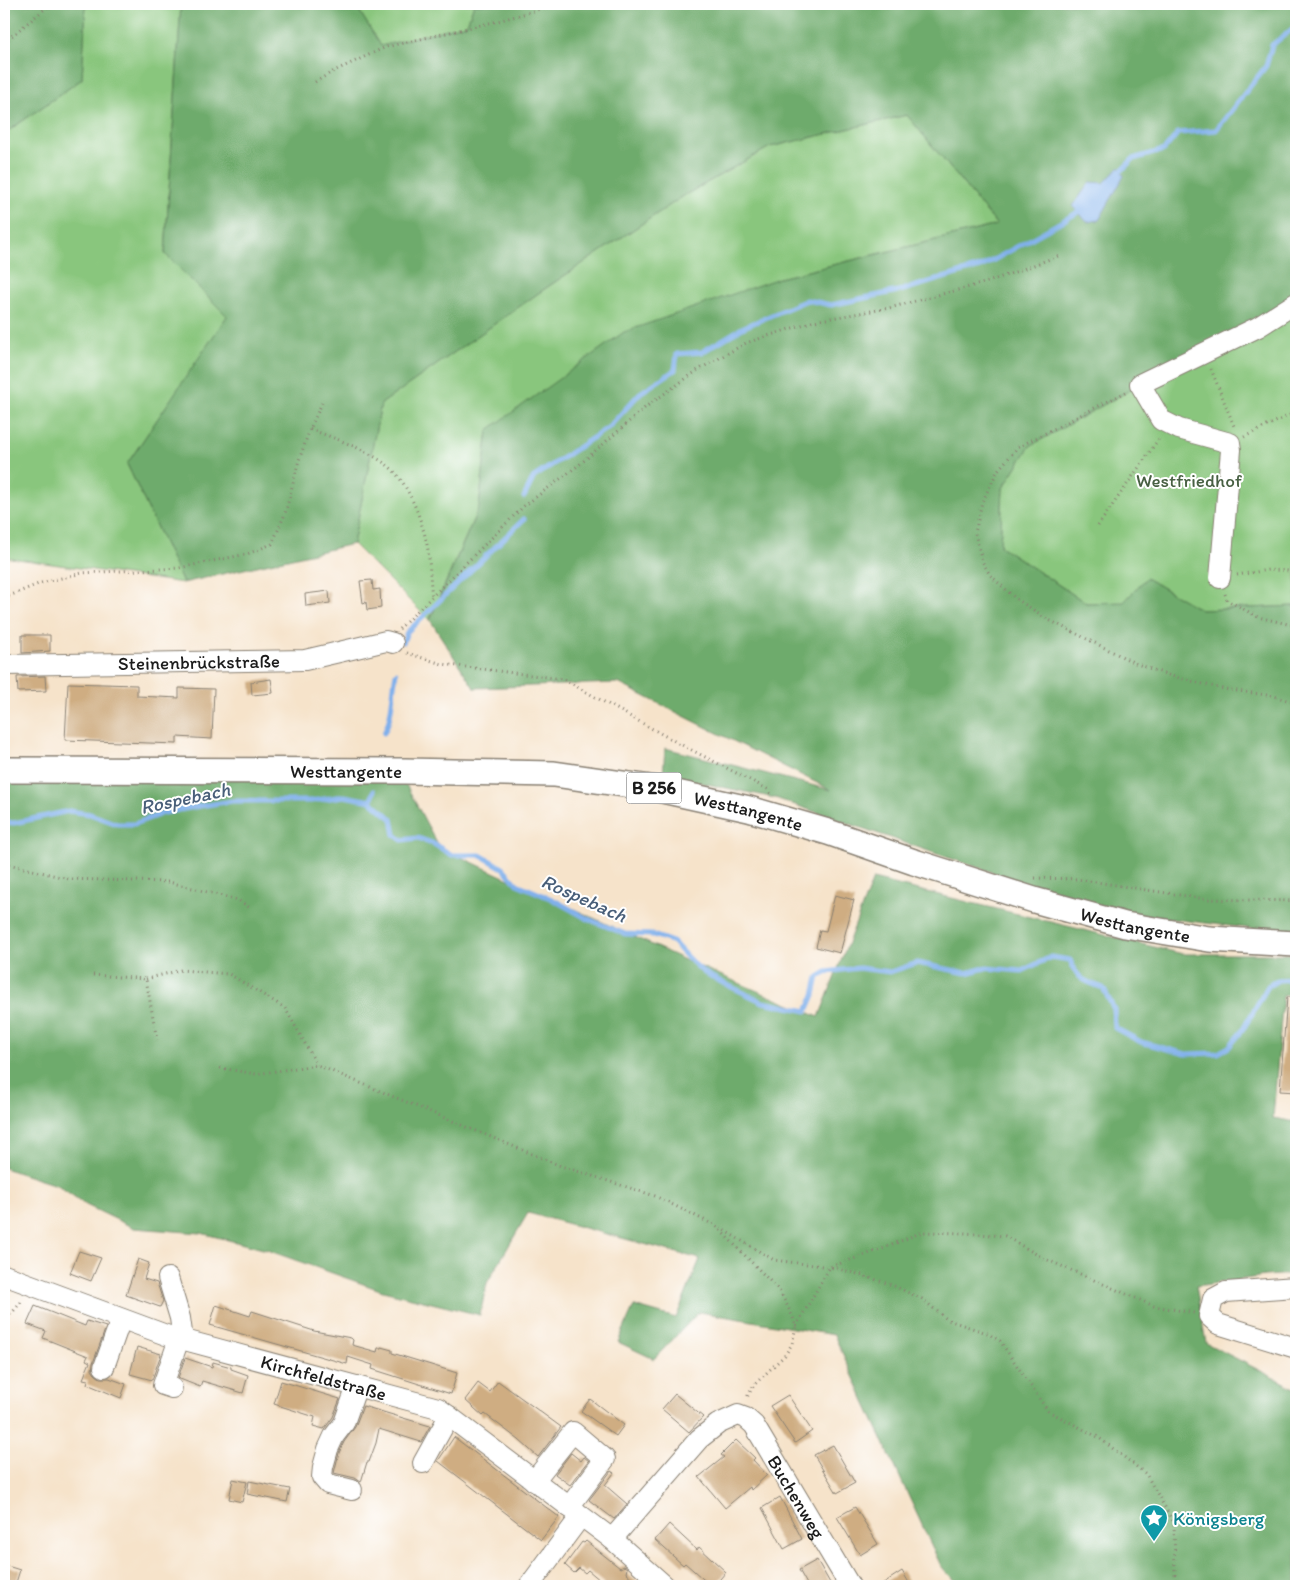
<svg xmlns="http://www.w3.org/2000/svg" width="1300" height="1590" viewBox="0 0 1300 1590" font-family="Itim,sans-serif">
  <style>
    .green { fill: #89c67d; stroke: #52714c }
    .forest { fill: #6eab6c; stroke: #456444 }
    .water { fill: #80b0eb; stroke: #4e6684 }
    .lines { fill: none; stroke-linecap: round; stroke-linejoin: round }
    .stream { stroke: #80b0eb; stroke-width: 5 }
    .building { fill: #cfad82 }
    .minor-casing { stroke: #898073; stroke-width: 22 }
    .major-casing { stroke: #898073; stroke-width: 28 }
    .path { stroke: #898073; stroke-width: 3; stroke-dasharray: 1 4; stroke-linecap: butt }
    .minor { stroke: #fff; stroke-width: 20 }
    .major { stroke: #fff; stroke-width: 25 }
    .labels { text-anchor: middle; dominant-baseline: central; stroke-width: 4; stroke-linejoin: round; paint-order: stroke }
    .shield { fill: #fff; stroke: #606060; stroke-width: 1 }
    .shield-label { font-size: 18px; font-weight: bold; fill: #1c1c1c }
    .park-label { font-size: 19px; fill: #486043; stroke: #fff }
    .street-label { font-size: 19px; fill: #1c1c1c; stroke: #fff }
    .culture-label { font-size: 19px; fill: #0d838f; stroke: #fff; text-anchor: start }
    .water-label { font-size: 20px; font-style: italic; fill: #495f79; stroke: #fff }
  </style>
  <rect width="100%" height="100%" fill="#fff"/>
  <filter id="ink" filterUnits="userSpaceOnUse"><feTurbulence type="fractalNoise" baseFrequency=".02" numOctaves="2"/><feDisplacementMap in="SourceGraphic" scale="10" xChannelSelector="R" yChannelSelector="G"/><feConvolveMatrix kernelMatrix="1 2 1 2 8 2 1 2 1" color-interpolation-filters="sRGB"/></filter>
  <filter id="wash" filterUnits="userSpaceOnUse"><feTurbulence type="fractalNoise" baseFrequency=".0096" numOctaves="4" result="noise"/><feDisplacementMap in="SourceGraphic" scale="20" xChannelSelector="R" yChannelSelector="G"/><feGaussianBlur stdDeviation="1.12" result="paint"/><feColorMatrix in="noise" values="0 0 0 0 0 0 0 0 0 0 0 0 0 0 0 0 0 1.4 0 .05"/><feComposite in="paint" operator="in"/></filter>
  <g filter="url(#wash)">
    <rect width="100%" height="100%" fill="#f6e3ca"/>
    <!-- green -->
    <g class="green">
      <polygon points="86,4 181,4 165,253 228,316 127,464 183,583 4,557 4,134 82,79"/>
      <polygon points="355,4 474,4 467,24 381,46"/>
      <polygon points="907,115 997,225 779,278 488,430 479,507 429,620 353,544 381,404 540,292 685,195 770,147"/>
      <polygon points="1296,297 1296,606 1201,610 1146,578 1124,603 1086,603 1000,546 1003,488 1030,446"/>
    </g>
    <!-- forest -->
    <g class="forest">
      <polygon points="4,4 86,4 82,79 4,134"/>
      <polygon points="181,4 355,4 381,46 467,24 474,4 1296,4 1296,297 1030,446 1003,488 1000,546 1086,603 1124,602 1146,578 1201,610 1296,606 1296,934 1114,912 937,854 775,798 663,775 665,748 831,790 618,683 474,688 430,620 479,507 488,430 624,332 779,278 997,225 907,115 770,147 685,195 540,292 381,404 353,544 183,583 127,464 227,316 165,254"/>
      <polygon points="4,776 403,779 439,847 687,961 819,1017 873,879 1183,954 1296,954 1296,994 1283,996 1273,1118 1296,1122 1296,1274 1265,1276 1196,1286 1206,1343 1296,1389 1296,1585 1294,1586 959,1586 941,1566 834,1335 699,1312 654,1359 618,1342 634,1306 676,1318 700,1259 528,1213 487,1283 480,1315 383,1291 267,1250 201,1233 134,1228 86,1205 59,1186 4,1168"/>
    </g>
    <!-- water -->
    <polygon class="water" points="1119,167 1124,176 1099,220 1087,222 1073,206 1090,182 1104,183"/>
    <g class="lines">
      <!-- stream -->
      <g class="stream">
        <polyline points="1118,174 1133,159 1164,150 1178,133 1216,130 1266,66 1272,45 1296,26"/>
        <polyline points="524,497 534,477 609,427 640,393 675,370 677,354 702,352 744,327 807,300 831,305 903,290 983,266 1082,210"/>
        <polyline points="403,642 407,632 524,519"/>
        <path d="M384,733c9,-18 8,-40 12,-60"/>
        <polyline points="371,801 374,791"/>
        <path d="M4,822l10,1 55,-12 21,3 27,10h17l30,-11 36,-7 32,-5h79l33,-5 27,5 21,18 3,16 7,5 16,-2 14,5 20,12h28l23,13 14,16 35,15 36,20 37,15 28,1 20,7 14,15 16,15 20,11 40,19 44,9 7,-16 4,-18 8,-5 33,-4 31,4 27,-9 49,10 19,-5 37,3 29,-14 19,3c8,20 14,21 33,28l11,21 1,19 26,14 45,12 32,-1 11,-6 13,-16 26,-45 10,-6 18,-1"/>
      </g>
    </g>
    <g id="blocks">
      <!-- building -->
      <g class="building">
        <polygon points="372,580 373,590 380,589 381,608 367,610 366,602 363,603 360,581"/>
        <polygon points="329,591 330,603 306,606 305,594"/>
        <polygon points="22,635 50,635 50,651 22,653"/>
        <polygon points="45,676 46,691 18,692 17,677"/>
        <polygon points="271,679 273,693 252,695 251,682"/>
        <polygon points="68,683 137,685 137,696 179,698 179,688 214,689 212,739 177,737 177,744 65,740"/>
        <polygon points="835,895 854,900 840,953 816,947 820,930 826,931"/>
        <polygon points="1287,997 1296,997 1296,1092 1280,1091"/>
        <polygon points="79,1251 101,1258 91,1281 70,1273"/>
        <polygon points="138,1259 149,1263 144,1279 157,1283 163,1301 160,1307 126,1295"/>
        <polygon points="216,1305 250,1316 252,1311 314,1331 351,1338 353,1340 352,1345 377,1352 378,1348 381,1348 381,1347 392,1350 392,1353 457,1373 451,1394 372,1369 373,1365 348,1357 347,1364 210,1325"/>
        <polygon points="35,1306 85,1326 87,1321 106,1327 93,1363 92,1370 95,1374 100,1378 109,1378 126,1384 121,1398 87,1384 88,1380 83,1379 90,1362 86,1360 88,1356 43,1338 46,1331 27,1324"/>
        <polygon points="137,1347 161,1354 152,1380 130,1374"/>
        <polygon points="185,1358 212,1367 213,1362 231,1367 231,1369 248,1375 243,1393 202,1381 200,1387 180,1379 178,1378"/>
        <polygon points="281,1381 340,1399 333,1417 324,1429 313,1426 315,1417 274,1404"/>
        <polygon points="498,1381 561,1427 538,1457 519,1440 485,1414 483,1416 465,1400 478,1383 490,1392"/>
        <polygon points="675,1394 703,1417 689,1432 662,1409"/>
        <polygon points="788,1395 812,1431 795,1443 770,1406"/>
        <polygon points="590,1399 624,1425 616,1436 581,1411"/>
        <polygon points="363,1406 430,1426 421,1442 379,1429 376,1443 369,1462 367,1462 361,1482 355,1478 334,1473 339,1453 344,1442 355,1427"/>
        <polygon points="454,1437 559,1517 541,1540 438,1461"/>
        <polygon points="736,1440 755,1458 753,1460 767,1475 751,1490 750,1487 725,1508 699,1477 724,1457 721,1455"/>
        <polygon points="833,1445 855,1483 837,1493 814,1455"/>
        <polygon points="571,1453 581,1461 584,1457 589,1461 570,1485 555,1474"/>
        <polygon points="611,1471 614,1473 605,1485 627,1504 614,1519 589,1500"/>
        <polygon points="233,1479 247,1482 242,1502 229,1499"/>
        <polygon points="249,1481 290,1489 287,1502 247,1494"/>
        <polygon points="780,1497 802,1539 784,1549 762,1508"/>
        <polygon points="855,1507 878,1544 860,1555 837,1517"/>
        <polygon points="669,1524 697,1550 699,1547 726,1572 714,1586 711,1586 685,1563 683,1565 655,1540"/>
        <polygon points="586,1541 620,1568 624,1566 627,1568 626,1573 641,1586 607,1586 588,1570 585,1573 579,1568 574,1573 565,1565 582,1542 584,1543"/>
        <polygon points="817,1560 830,1583 823,1586 808,1586 799,1570"/>
        <polygon points="4,1565 20,1570 15,1586 4,1586"/>
        <polygon points="902,1571 911,1586 879,1586"/>
      </g>
    </g>
  </g>
  <g filter="url(#ink)">
    <use href="#blocks" fill-opacity="0" stroke="#898073" stroke-width="1"/>
    <g class="lines">
      <!-- minor casing -->
      <g class="minor-casing">
        <g id="minor">
          <polyline points="1220,578 1231,450 1230,443 1179,429 1161,420 1140,384 1258,327 1296,303"/>
          <path id="s1" d="M4,665l301,-5 81,-19 7,2"/>
          <path id="s2" d="M4,1275l162,60 272,73 174,131"/>
          <polyline points="168,1278 180,1318 183,1340"/>
          <polyline points="1296,1287 1226,1292 1213,1299 1209,1316 1218,1324 1296,1348"/>
          <polyline points="104,1367 121,1319"/>
          <polyline points="172,1388 163,1385 179,1339"/>
          <polyline points="423,1463 449,1416"/>
          <polyline points="534,1481 573,1432 605,1459 569,1507"/>
          <polyline points="352,1490 328,1484 322,1477 323,1467 328,1449 334,1436 344,1423 357,1386"/>
          <polyline points="529,1586 581,1516"/>
          <path id="s3" d="M665,1586l-53,-47 87,-100 19,-15 20,-9 8,3 8,7 96,161"/>
        </g>
      </g>
      <!-- major casing -->
      <g class="major-casing">
        <g id="major">
          <path id="s4" d="M4,770l401,1 149,3 104,15 91,20 79,23 86,30 120,38 91,25 84,14 87,5"/>
        </g>
      </g>
      <!-- path -->
      <g class="path">
        <polyline points="4,42 51,4"/>
        <polyline points="315,82 334,71 386,47 498,21 537,10 549,4"/>
        <polyline points="1211,369 1234,426"/>
        <polyline points="1126,392 1018,447 998,470 982,502 975,533 982,561 990,575 1015,598 1049,620 1137,664 1171,676 1223,689 1274,696 1296,703"/>
        <path d="M310,429c26,10 54,19 77,36 21,15 37,60 41,85 2,15 2,31 4,47"/>
        <polyline points="1244,437 1296,412"/>
        <polyline points="1098,526 1160,437"/>
        <polyline points="1237,575 1268,570 1296,571"/>
        <polyline points="1225,594 1227,600 1258,617 1296,626"/>
        <polyline points="4,598 41,583 82,573 179,568 247,554 272,544 285,514 299,460 310,429 322,403"/>
        <polyline points="399,629 524,506 579,465 647,406 698,370 746,343 814,321 889,308 988,282 1058,256"/>
        <polyline points="407,653 442,664 563,679 676,742 750,780 767,789 771,794"/>
        <polyline points="4,863 69,879 169,882 238,900 250,908"/>
        <polyline points="1035,878 1077,879 1205,899 1296,901"/>
        <polyline points="93,975 146,979 157,1040"/>
        <polyline points="146,979 181,970 229,974 285,1008 317,1065"/>
        <polyline points="220,1068 256,1074 317,1065 561,1166 655,1196 716,1226 779,1290 793,1317 796,1327 792,1344 785,1355 754,1385 746,1399"/>
        <polyline points="720,1228 774,1260 830,1267 882,1249 922,1232 965,1233 1005,1236 1043,1258 1154,1306 1194,1313"/>
        <polyline points="4,1322 23,1300"/>
        <polyline points="796,1326 830,1267 862,1275 892,1285 922,1299 948,1320 987,1333 1000,1341 1048,1411 1098,1437 1146,1474 1174,1523 1175,1576 1178,1586"/>
      </g>
      <!-- minor -->
      <use href="#minor" class="minor"/>
      <!-- major -->
      <use href="#major" class="major"/>
    </g>
  </g>
  <!-- icons -->
  <defs>
    <g id="sight-pin" transform="scale(1.4375)"><path d="M0 17L-7.5 6A9.5 9.5 0 1 1 7.5 6Z" fill="#0f9aa8" stroke="#fff"/><path d="M0-6L1.8-2.2L6-1.7L2.9 1.2L3.7 5.4L0 3.3L-3.7 5.4L-2.9 1.2L-6-1.7L-1.8-2.2Z" fill="#fff"/></g>
  </defs>
  <g fill-rule="evenodd">
    <use href="#sight-pin" x="1154" y="1518"/>
  </g>
  <g class="labels">
    <!-- shield labels -->
    <rect class="shield" x="626.5" y="772.5" width="55" height="31" rx="4"/>
    <g class="shield-label">
      <text x="654" y="788">B 256</text>
    </g>
    <!-- park labels -->
    <g class="park-label">
      <text x="1189" y="480">Westfriedhof</text>
    </g>
    <!-- street labels -->
    <g class="street-label">
      <text stroke="none"><textPath href="#s1" startOffset="195">Steinenbrückstraße</textPath></text>
      <text stroke="none"><textPath href="#s4" startOffset="342">Westtangente</textPath></text>
      <text stroke="none"><textPath href="#s4" startOffset="748">Westtangente</textPath></text>
      <text stroke="none"><textPath href="#s4" startOffset="1152">Westtangente</textPath></text>
      <text stroke="none"><textPath href="#s2" startOffset="336">Kirchfeldstraße</textPath></text>
      <text stroke="none"><textPath href="#s3" startOffset="352">Buchenweg</textPath></text>
    </g>
    <!-- culture labels -->
    <g class="culture-label">
      <text x="1173" y="1518">Königsberg</text>
    </g>
    <!-- water labels -->
    <g class="water-label">
      <text transform="translate(185 798) rotate(-12)">Rospebach</text>
      <text transform="translate(584 898) rotate(24)">Rospebach</text>
    </g>
  </g>
  <!-- margin -->
  <rect width="1300" height="1590" fill="none" stroke="#fff" stroke-width="20"/>
</svg>
